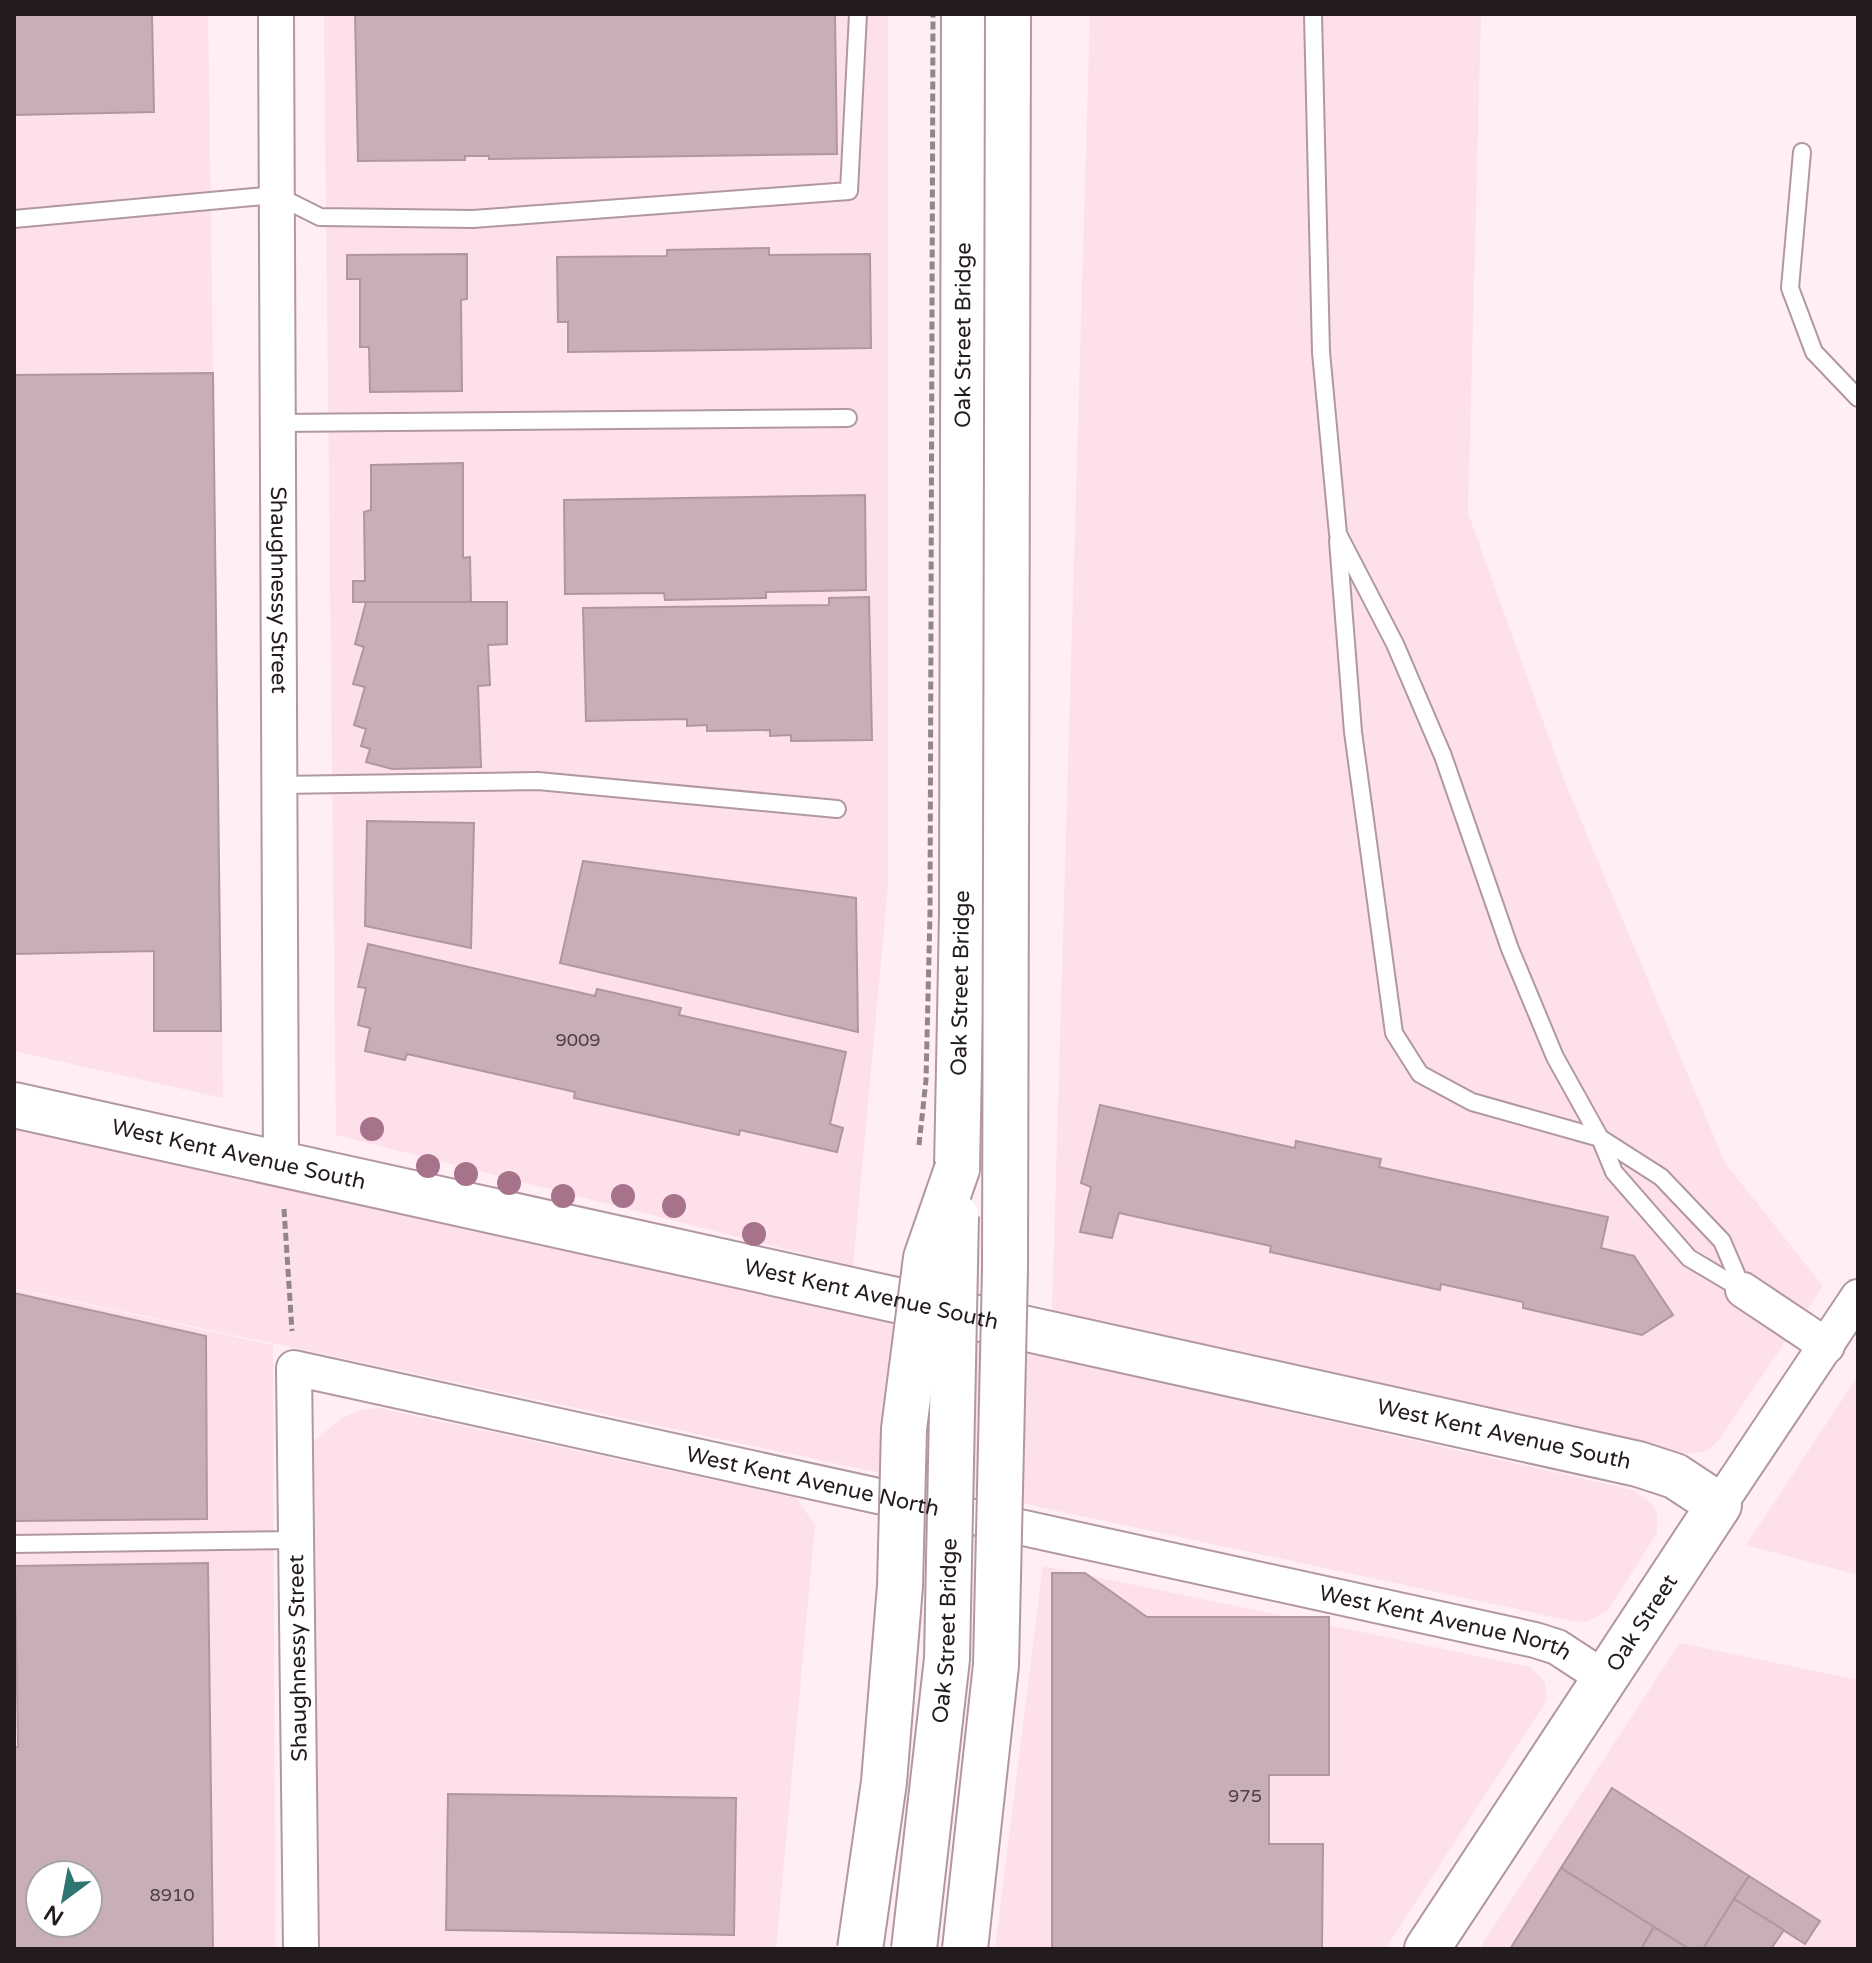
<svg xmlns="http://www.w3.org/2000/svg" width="1872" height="1963" viewBox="0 0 1872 1963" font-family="'Varela Round',sans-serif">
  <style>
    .built { fill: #fde0e9; fill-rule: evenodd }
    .building { fill: #c8aeb6; stroke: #b0979f; stroke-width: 2; fill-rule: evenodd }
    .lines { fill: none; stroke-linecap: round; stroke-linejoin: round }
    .lane-casing { stroke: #b198a0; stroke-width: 20 }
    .street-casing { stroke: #b198a0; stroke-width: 38 }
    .secondary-casing { stroke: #b198a0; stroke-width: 48 }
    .highway-casing { stroke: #b198a0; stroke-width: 48 }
    .path { stroke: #93868a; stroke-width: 5; stroke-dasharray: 8 4; stroke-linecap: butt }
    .lane { stroke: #fff; stroke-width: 16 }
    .street { stroke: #fff; stroke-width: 34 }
    .secondary { stroke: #fff; stroke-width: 44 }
    .highway { stroke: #fff; stroke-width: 44 }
    .highway-bridge-casing { stroke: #b198a0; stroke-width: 48; stroke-linecap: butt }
    .path-bridge { stroke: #93868a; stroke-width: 5; stroke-dasharray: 8 4; stroke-linecap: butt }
    .highway-bridge { stroke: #fff; stroke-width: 44 }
    .tree { fill: #a6738a }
    .labels { text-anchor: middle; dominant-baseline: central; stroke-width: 7; stroke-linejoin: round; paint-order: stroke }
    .number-label { font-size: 18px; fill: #4d4044 }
    .street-label { font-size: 22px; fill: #241b1e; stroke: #fff }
  </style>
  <rect width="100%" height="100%" fill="#ffeef3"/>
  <!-- built -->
  <g class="built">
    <polygon points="14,14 208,14 223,1098 14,1051"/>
    <polygon points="324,14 888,14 888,885 853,1266 336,1135"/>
    <polygon points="1090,14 1481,14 1468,513 1566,785 1725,1163 1823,1286 1718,1441 1706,1451 1688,1454 1052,1313"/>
    <polygon points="14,1124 1633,1490 1652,1504 1657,1514 1657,1533 1608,1610 1587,1622 1573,1621 14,1288"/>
    <path d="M14,1289l259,56 2,604h-261zM40,1875h48v48h-48z"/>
    <polygon points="1858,1376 1858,1575 1746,1545"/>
    <polygon points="379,1408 796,1498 815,1525 776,1949 320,1949 314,1441 342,1418 361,1410"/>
    <polygon points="1043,1566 1530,1667 1545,1682 1547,1700 1385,1949 995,1949"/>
    <polygon points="1680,1643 1858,1680 1858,1949 1479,1949"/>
  </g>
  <!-- building -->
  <g class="building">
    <polygon points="14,14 152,14 154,112 14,115"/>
    <polygon points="355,14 835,14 837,154 489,159 489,156 465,156 465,160 358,161"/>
    <polygon points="769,248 769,255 870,254 871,348 568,352 568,322 558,322 557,257 667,256 667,250"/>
    <polygon points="467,254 467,299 461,300 462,391 370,392 369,347 360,347 360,279 347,279 347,255"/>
    <polygon points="213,373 221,1031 154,1031 154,951 14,954 14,375"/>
    <polygon points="463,463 463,558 470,557 471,602 353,602 353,581 365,581 364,512 371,510 371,465"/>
    <polygon points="865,495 866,590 766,592 766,598 665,600 664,593 565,594 564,500"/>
    <polygon points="869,597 872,740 791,741 791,735 770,736 770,730 707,731 707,725 687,726 687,719 586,721 583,608 829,605 829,598"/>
    <polygon points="366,602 507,602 507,644 488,645 490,685 478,686 481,767 392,769 366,762 370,749 361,746 366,729 354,725 365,687 353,684 364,647 355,644"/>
    <polygon points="367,821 474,823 471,948 365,926"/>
    <polygon points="583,861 856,898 858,1032 560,963"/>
    <polygon points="368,944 595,996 597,989 681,1008 679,1015 846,1052 830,1124 843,1128 837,1152 740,1130 739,1135 574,1098 575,1092 407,1054 405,1060 365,1051 370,1028 358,1025 366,988 358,987"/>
    <polygon points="1100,1105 1295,1148 1296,1141 1381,1159 1379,1167 1608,1217 1601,1248 1634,1256 1673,1315 1642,1335 1523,1308 1523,1302 1441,1284 1440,1290 1270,1252 1271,1246 1119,1213 1112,1238 1080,1232 1091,1187 1081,1183"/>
    <polygon points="14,1293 206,1336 207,1519 14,1521"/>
    <path d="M208,1563l5,386h-199v-202h4l-3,-181zM40,1875h48v48h-48z"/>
    <polygon points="1052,1573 1085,1573 1147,1617 1329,1617 1329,1775 1269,1775 1269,1844 1323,1844 1322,1949 1052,1949"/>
    <polygon points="1612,1788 1749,1876 1703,1949 1689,1949 1561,1868"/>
    <polygon points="448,1794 736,1798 734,1935 446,1930"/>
    <polygon points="1561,1868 1654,1927 1641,1949 1510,1949"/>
    <polygon points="1749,1876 1820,1921 1805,1944 1734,1899"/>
    <polygon points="1734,1899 1784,1930 1771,1949 1703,1949"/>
    <polygon points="1654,1927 1689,1949 1641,1949"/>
  </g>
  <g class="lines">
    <!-- lane casing -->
    <g class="lane-casing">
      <g id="lane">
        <polyline points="1313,14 1321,352 1338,534 1395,644 1443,756 1510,949 1555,1057 1600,1138 1614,1172 1689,1258 1743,1290"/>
        <polyline points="1802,152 1790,288 1814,352 1858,398"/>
        <polyline points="14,219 276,195 320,217 473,219 849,191 858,14"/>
        <polyline points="278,423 848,418"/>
        <polyline points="1338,541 1353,732 1394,1033 1420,1074 1472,1102 1600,1138 1661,1177 1722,1241 1743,1290"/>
        <polyline points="279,785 538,781 837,809"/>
        <polyline points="14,1544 296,1540"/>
      </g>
    </g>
    <!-- street casing -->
    <g class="street-casing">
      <g id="street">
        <path id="s1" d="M276,14l5,1152"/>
        <polyline points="1743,1290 1827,1346"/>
        <polyline points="1719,1505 1858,1297"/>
        <path id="s2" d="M301,1949l-7,-581 1241,272 22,7 49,32"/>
      </g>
    </g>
    <!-- secondary casing -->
    <g class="secondary-casing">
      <g id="secondary">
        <path id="s3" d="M14,1105l1624,359 37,12 44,29 -292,444"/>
      </g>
    </g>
    <!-- highway casing -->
    <g class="highway-casing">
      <g id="highway">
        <path id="s4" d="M957,1169l5,-255 2,-900"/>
      </g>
    </g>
    <!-- path -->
    <polyline class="path" points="284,1209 292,1331"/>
    <!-- lane -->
    <use href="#lane" class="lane"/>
    <!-- street -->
    <use href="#street" class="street"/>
    <!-- secondary -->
    <use href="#secondary" class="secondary"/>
    <!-- highway -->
    <use href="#highway" class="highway"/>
    <!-- highway-bridge casing -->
    <g class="highway-bridge-casing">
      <g id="highway-bridge">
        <polyline points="860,1949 884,1782 900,1586 904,1429 926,1258 957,1169"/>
        <path id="s5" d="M914,1949l33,-290 9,-443"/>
        <polyline points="965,1949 996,1665 1005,1270 1008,14"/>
      </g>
    </g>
    <!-- path-bridge -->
    <polyline class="path-bridge" points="919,1145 926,1080 930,914 933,14"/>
    <!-- highway-bridge -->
    <use href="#highway-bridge" class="highway-bridge"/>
  </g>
  <!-- trees -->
  <g class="tree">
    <circle cx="372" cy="1129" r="12"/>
    <circle cx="428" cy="1166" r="12"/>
    <circle cx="466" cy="1174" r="12"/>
    <circle cx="509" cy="1183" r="12"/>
    <circle cx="563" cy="1196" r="12"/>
    <circle cx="623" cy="1196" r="12"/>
    <circle cx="674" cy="1206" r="12"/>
    <circle cx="754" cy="1234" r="12"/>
  </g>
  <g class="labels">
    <!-- number labels -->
    <g class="number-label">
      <text x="578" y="1040">9009</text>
      <text x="1245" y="1796">975</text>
      <text x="172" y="1895">8910</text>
    </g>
    <!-- street labels -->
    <g class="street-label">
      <text stroke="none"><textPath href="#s4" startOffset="834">Oak Street Bridge</textPath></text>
      <text stroke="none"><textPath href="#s1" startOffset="576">Shaughnessy Street</textPath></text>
      <text stroke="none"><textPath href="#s4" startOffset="186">Oak Street Bridge</textPath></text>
      <text stroke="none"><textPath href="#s3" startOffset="230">West Kent Avenue South</textPath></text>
      <text stroke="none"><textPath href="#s3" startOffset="878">West Kent Avenue South</textPath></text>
      <text stroke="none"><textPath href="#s3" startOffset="1526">West Kent Avenue South</textPath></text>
      <text stroke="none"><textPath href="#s2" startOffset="1112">West Kent Avenue North</textPath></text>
      <text transform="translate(1642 1623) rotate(-57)">Oak Street</text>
      <text stroke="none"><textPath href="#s2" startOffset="1760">West Kent Avenue North</textPath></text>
      <text stroke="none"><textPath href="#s5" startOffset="320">Oak Street Bridge</textPath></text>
      <text transform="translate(298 1658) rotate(-91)">Shaughnessy Street</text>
    </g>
  </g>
  <!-- border -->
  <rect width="1872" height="1963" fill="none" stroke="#241b1e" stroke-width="32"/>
  <!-- north arrow -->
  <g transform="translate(64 1899) rotate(212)"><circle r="38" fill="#ffffff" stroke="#a7a4a5" stroke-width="2"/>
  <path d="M0-6L14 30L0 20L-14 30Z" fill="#2d7671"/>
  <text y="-12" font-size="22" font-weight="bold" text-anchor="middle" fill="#241b1e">N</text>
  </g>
</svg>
